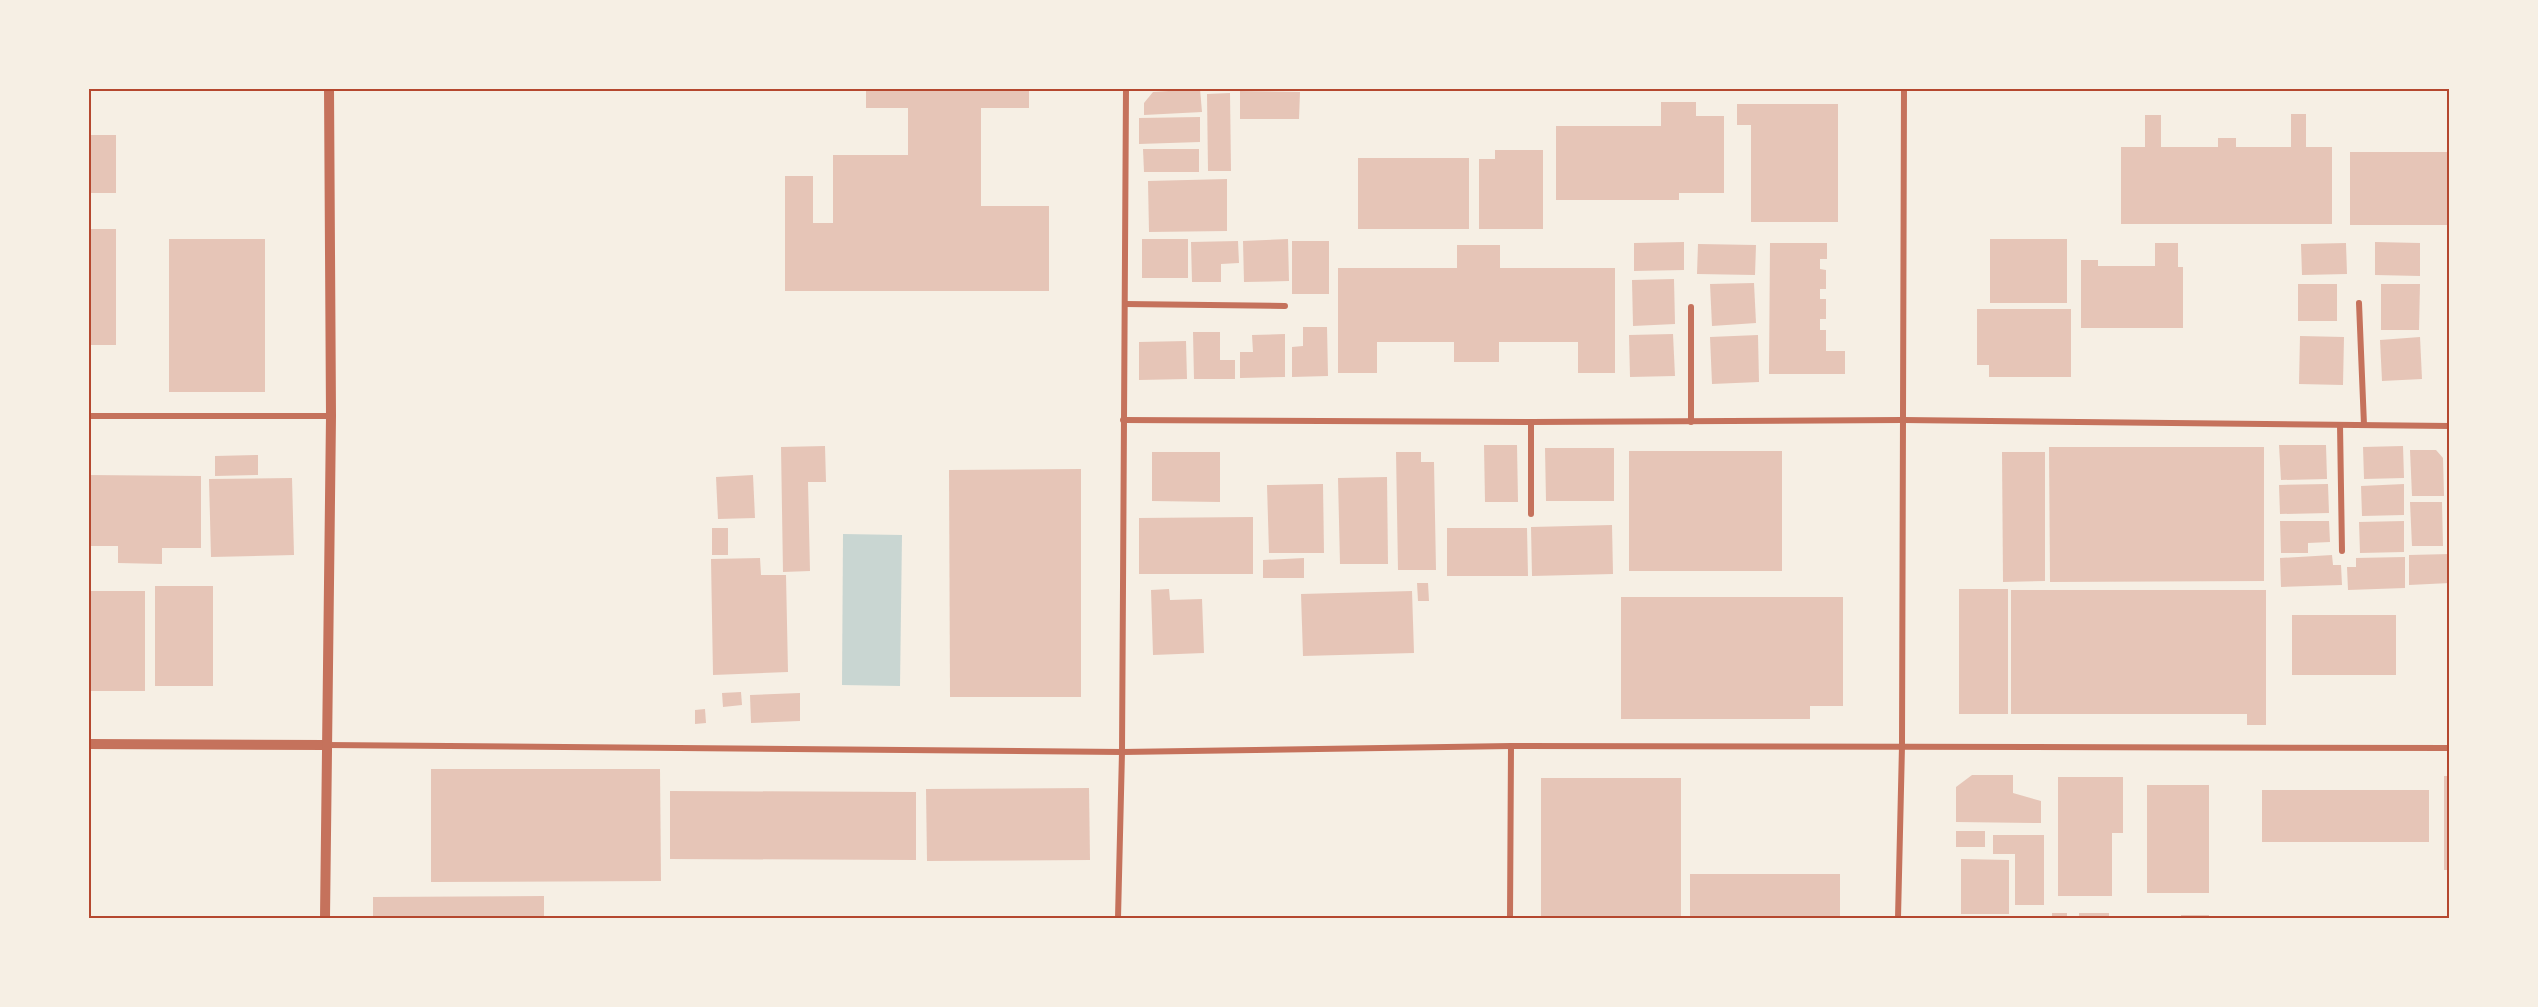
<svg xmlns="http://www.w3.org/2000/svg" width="2538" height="1007" viewBox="0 0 2538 1007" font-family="'Fira Sans Condensed',sans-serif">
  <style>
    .water { fill: #c9d6d2 }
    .building { fill: #e6c5b7 }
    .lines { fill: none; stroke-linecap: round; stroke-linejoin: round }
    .minor { stroke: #c5725c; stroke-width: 6 }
    .tertiary { stroke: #c5725c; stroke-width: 10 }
    .neatline { fill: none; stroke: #b5482f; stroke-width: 2 }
  </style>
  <rect width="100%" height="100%" fill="#f6efe4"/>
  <!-- water -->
  <polygon class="water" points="843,534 902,535 900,686 842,685"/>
  <!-- building -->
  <g class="building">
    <polygon points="866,88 1029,88 1029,108 981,108 981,206 1049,206 1049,291 785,291 785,176 813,176 813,223 833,223 833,155 908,155 908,108 866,108"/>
    <polygon points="1200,89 1202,112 1144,115 1144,103 1153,92"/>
    <polygon points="1240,91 1300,92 1299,119 1240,119"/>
    <polygon points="1230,93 1231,171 1208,171 1207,94"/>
    <polygon points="1661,102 1696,102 1696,116 1724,116 1724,193 1679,193 1679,200 1556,200 1556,126 1661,126"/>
    <polygon points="1737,104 1838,104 1838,222 1751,222 1751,125 1737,125"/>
    <polygon points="2291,114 2306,114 2306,147 2332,147 2332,224 2121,224 2121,147 2145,147 2145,115 2161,115 2161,147 2218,147 2218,138 2236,138 2236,147 2291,147"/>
    <polygon points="1200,117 1200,142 1139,144 1139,118"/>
    <rect x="88" y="135" width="28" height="58"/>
    <polygon points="1143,149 1199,149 1199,172 1144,172"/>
    <polygon points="1495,150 1543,150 1543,229 1479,229 1479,159 1495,159"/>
    <rect x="2350" y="152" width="100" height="73"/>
    <rect x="1358" y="158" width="111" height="71"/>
    <polygon points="1227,179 1227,231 1149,232 1148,181"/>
    <rect x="88" y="229" width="28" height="116"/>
    <rect x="169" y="239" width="96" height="153"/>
    <rect x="1142" y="239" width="46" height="39"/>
    <polygon points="1288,239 1289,281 1244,282 1243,241"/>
    <rect x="1990" y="239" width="77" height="64"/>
    <polygon points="1238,241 1239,263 1221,264 1221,282 1192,282 1191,242"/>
    <rect x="1292" y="241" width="37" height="53"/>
    <polygon points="1684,242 1684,270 1634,271 1634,243"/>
    <polygon points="2375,242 2420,243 2420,276 2375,275"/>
    <polygon points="1770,243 1827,243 1827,259 1820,259 1820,269 1826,270 1826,289 1820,289 1820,299 1826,299 1826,319 1820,319 1820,330 1826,330 1826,351 1845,351 1845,374 1769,374"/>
    <polygon points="2155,243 2178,243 2178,267 2183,267 2183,328 2081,328 2081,260 2098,260 2098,266 2155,266"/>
    <polygon points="2346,243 2347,274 2302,275 2301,244"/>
    <polygon points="1698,244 1756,245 1755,275 1697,274"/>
    <polygon points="1457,245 1500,245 1500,268 1615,268 1615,373 1578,373 1578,342 1499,342 1499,362 1454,362 1454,342 1377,342 1377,373 1338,373 1338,268 1457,268"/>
    <polygon points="1674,279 1675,324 1633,326 1632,280"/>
    <polygon points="1754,283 1756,323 1712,326 1710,284"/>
    <rect x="2298" y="284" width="39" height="37"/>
    <polygon points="2381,284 2420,284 2419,330 2381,330"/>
    <polygon points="1977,309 2071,309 2071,377 1989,377 1989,365 1977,365"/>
    <polygon points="1303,327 1327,327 1328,376 1292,377 1292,347 1303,346"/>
    <polygon points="1193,332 1220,332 1220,360 1235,360 1235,379 1194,379"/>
    <polygon points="1285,334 1285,377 1240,378 1240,352 1253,352 1252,335"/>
    <polygon points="1673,334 1675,376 1630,377 1629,335"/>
    <polygon points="1758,335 1759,382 1712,384 1710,337"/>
    <polygon points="2300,336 2344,337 2343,385 2299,384"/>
    <polygon points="2420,337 2422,379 2382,381 2380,340"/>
    <polygon points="1186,341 1187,379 1139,380 1139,342"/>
    <polygon points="1484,445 1517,445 1518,502 1485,502"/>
    <polygon points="2279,445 2326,445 2327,479 2281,480"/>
    <polygon points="825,446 826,482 808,482 810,571 783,572 781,447"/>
    <polygon points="2403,446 2404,478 2364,479 2363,447"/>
    <polygon points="2049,447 2264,447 2264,581 2050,582"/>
    <polygon points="1545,448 1614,448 1614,501 1546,501"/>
    <polygon points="2410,450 2436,450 2443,458 2444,496 2412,496"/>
    <rect x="1629" y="451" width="153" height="120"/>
    <polygon points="1152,452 1220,452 1220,502 1152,501"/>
    <polygon points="1396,452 1421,452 1421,462 1434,462 1436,570 1398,570"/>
    <polygon points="2002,452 2045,452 2045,581 2003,582"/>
    <polygon points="258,455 258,475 215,476 215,456"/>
    <polygon points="1081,469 1081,697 950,697 949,470"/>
    <polygon points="88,475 201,476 201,548 162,548 162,564 118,563 118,546 88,546"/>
    <polygon points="753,475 755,518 718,519 716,477"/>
    <polygon points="1387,477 1388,564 1340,564 1338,478"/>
    <polygon points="292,478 294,555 211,557 209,479"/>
    <polygon points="1323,484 1324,553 1269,553 1267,485"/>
    <polygon points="2328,484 2329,513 2280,514 2279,485"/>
    <polygon points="2404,484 2404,515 2362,516 2361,486"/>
    <polygon points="2410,502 2442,502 2443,546 2412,546"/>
    <polygon points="1253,517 1253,574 1139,574 1139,518"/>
    <polygon points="2280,521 2329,521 2330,542 2308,543 2308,553 2281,553"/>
    <polygon points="2404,521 2404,552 2360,553 2359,522"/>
    <polygon points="1612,525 1613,574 1532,576 1531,527"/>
    <rect x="712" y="528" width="16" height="27"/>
    <polygon points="1447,528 1527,528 1528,576 1447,576"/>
    <polygon points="2450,554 2450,583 2409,585 2409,555"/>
    <polygon points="2332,555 2333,565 2341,565 2342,585 2281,587 2280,558"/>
    <polygon points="2405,557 2405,588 2348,590 2347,567 2356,567 2356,558"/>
    <polygon points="760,558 761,575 786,575 788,672 713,675 711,559"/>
    <polygon points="1304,558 1304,578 1263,578 1263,560"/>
    <polygon points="1417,583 1428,583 1429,601 1418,601"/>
    <rect x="155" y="586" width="58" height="100"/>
    <polygon points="1169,589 1170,600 1202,599 1204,653 1153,655 1151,590"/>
    <rect x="1959" y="589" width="49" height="125"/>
    <polygon points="2011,590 2266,590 2266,725 2247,725 2247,714 2011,714"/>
    <rect x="88" y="591" width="57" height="100"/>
    <polygon points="1412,591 1414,653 1303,656 1301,594"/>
    <polygon points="1621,597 1843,597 1843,706 1810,706 1810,719 1621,719"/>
    <rect x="2292" y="615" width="104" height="60"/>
    <polygon points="741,692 742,705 723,707 722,693"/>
    <polygon points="800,693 800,721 751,723 750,695"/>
    <polygon points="705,709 706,723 695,724 695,710"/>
    <polygon points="431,769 660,769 661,881 431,882"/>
    <polygon points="1972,775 2013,775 2013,793 2041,801 2041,823 1956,822 1956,787"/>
    <rect x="2444" y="776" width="6" height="94"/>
    <polygon points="2058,777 2123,777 2123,833 2112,833 2112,896 2058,896"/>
    <rect x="1541" y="778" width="140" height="140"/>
    <rect x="2147" y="785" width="62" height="108"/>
    <polygon points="1089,788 1090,860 927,861 926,789"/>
    <rect x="2262" y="790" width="167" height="52"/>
    <polygon points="670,791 916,792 916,860 670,859"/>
    <rect x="1956" y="831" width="29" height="16"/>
    <polygon points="1993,835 2044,835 2044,905 2015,905 2015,854 1993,854"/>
    <polygon points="1961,859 2009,860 2009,914 1961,914"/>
    <rect x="1690" y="874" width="150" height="44"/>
    <polygon points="544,896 544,918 373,918 373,897"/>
    <rect x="2052" y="913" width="15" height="5"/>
    <rect x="2079" y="913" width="30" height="5"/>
    <rect x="2181" y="915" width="28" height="3"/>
  </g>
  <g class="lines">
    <!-- minor -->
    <g class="minor">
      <polyline points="2359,303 2364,425"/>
      <polyline points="1125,304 1285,306"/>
      <polyline points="1691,307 1691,422"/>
      <polyline points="88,416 331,416"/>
      <polyline points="1123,420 1531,422 1903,420 2450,426"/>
      <polyline points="1531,422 1531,514"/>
      <polyline points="2340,425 2342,551"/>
      <polyline points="326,745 1122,752 1511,746 2450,748"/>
      <polyline points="1118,918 1122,752 1126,88"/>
      <polyline points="1510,918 1511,746"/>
      <polyline points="1898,918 1902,746 1904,88"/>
    </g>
    <!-- tertiary -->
    <g class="tertiary">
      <polyline points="88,744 325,745"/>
      <polyline points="325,918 331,416 329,88"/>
    </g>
  </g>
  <!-- border -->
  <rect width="2538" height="1007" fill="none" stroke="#f6efe4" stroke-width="180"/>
  <rect x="90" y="90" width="2358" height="827" class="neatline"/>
</svg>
